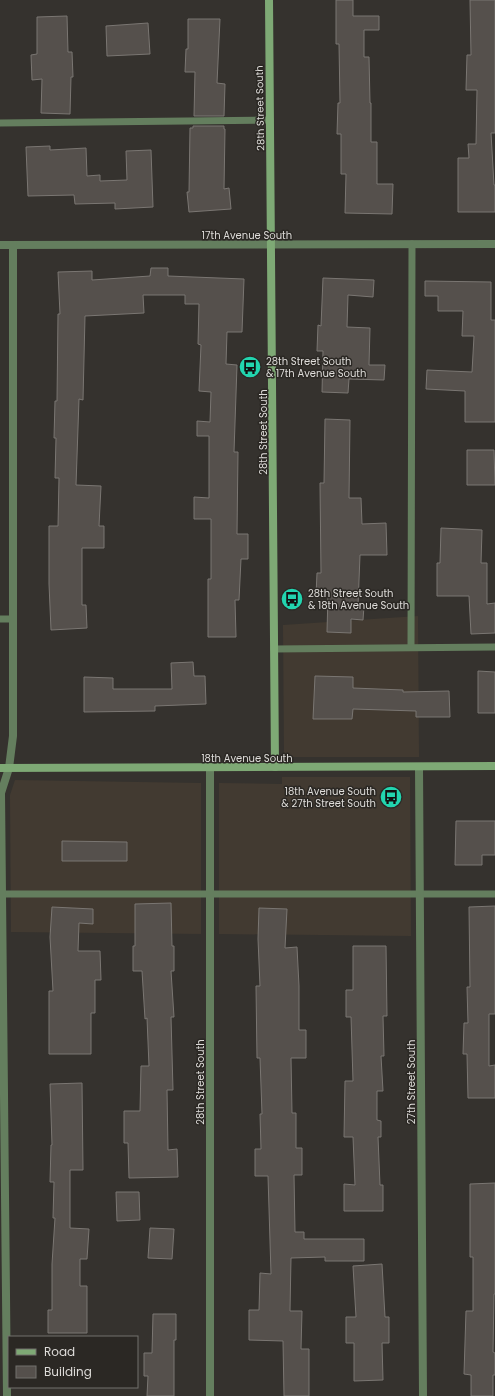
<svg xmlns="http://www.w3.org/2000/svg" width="495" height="1396" viewBox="0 0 495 1396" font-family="Poppins,sans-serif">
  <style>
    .built { fill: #423a31 }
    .building { fill: #55504c; stroke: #7a7672 }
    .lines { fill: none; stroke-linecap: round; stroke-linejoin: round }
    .lane { stroke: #647e5e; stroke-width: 7 }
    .street { stroke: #647e5e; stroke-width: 8 }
    .secondary { stroke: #7ea975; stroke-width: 8 }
    .labels { text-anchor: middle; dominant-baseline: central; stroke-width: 3; stroke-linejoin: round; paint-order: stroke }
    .street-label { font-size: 10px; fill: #dedcd9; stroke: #2b2824 }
    .poi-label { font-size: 10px; fill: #dedcd9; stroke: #2b2824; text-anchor: start }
  </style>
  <rect width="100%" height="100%" fill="#35322e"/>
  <!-- built -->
  <g class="built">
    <polygon points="418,616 419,757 284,757 283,625"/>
    <polygon points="282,777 410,777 411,936 219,934 219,783 282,784"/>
    <polygon points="15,780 201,783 201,934 11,932 10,795"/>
  </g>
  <!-- building -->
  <g class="building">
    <polygon points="336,0 353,0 353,16 379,16 379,30 364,30 364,57 369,57 370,103 371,103 371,142 377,142 377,184 393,184 392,214 345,213 346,174 341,174 341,134 337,134 338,103 340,103 339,44 336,44"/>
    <polygon points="470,0 495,0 495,133 491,133 494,185 495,185 495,212 458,212 458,158 469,158 468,144 476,144 477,90 466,90 467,55 471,55"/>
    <polygon points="67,16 68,52 72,52 73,77 71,77 70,114 41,113 42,79 32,80 31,55 37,54 37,17"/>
    <polygon points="188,19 220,19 217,83 225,84 224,116 194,116 195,72 185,72 186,49 188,49"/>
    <polygon points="148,23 150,54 107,56 106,26"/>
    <polygon points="193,126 224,126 224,129 225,129 224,189 229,188 231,209 189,212 187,192 189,192 190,128 193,128"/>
    <polygon points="50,146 50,150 86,148 87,176 100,175 100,181 127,180 126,151 151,150 153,207 115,209 115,203 75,204 74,195 28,196 26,147"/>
    <polygon points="151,268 168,268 168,276 244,279 242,332 227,332 226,364 237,365 234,452 238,452 237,534 248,534 248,559 241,559 239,600 235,600 236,637 208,637 208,579 211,579 211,519 194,519 194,497 209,498 209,436 197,436 197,421 210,422 211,392 199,391 201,345 198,344 199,304 185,304 185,295 143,295 144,313 85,316 83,400 79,399 76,485 101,486 99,526 104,526 104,548 82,548 82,605 86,605 87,628 51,630 49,584 49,526 58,526 59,478 55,478 56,438 54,438 55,401 57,401 58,314 60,314 58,272 92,271 92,280 150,276"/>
    <polygon points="323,278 374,280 373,297 348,295 347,327 370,328 369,365 385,365 384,380 349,379 348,393 322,392 323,351 317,351 318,325 321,326"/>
    <polygon points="425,281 491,282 491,320 495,320 495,422 465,422 465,391 426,389 427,370 472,372 474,336 462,336 463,311 438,311 438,296 425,296"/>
    <polygon points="325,419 350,420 349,498 361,498 362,524 386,523 387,555 360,555 358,606 364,606 363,620 351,619 351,633 327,632 328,595 316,595 317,573 321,573 320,483 324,483"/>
    <polygon points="467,450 494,450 495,485 467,485"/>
    <polygon points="441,528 482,530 481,563 487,563 487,604 495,603 495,633 471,634 469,596 437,596 437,563 440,563"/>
    <polygon points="193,662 194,676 205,676 206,704 155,706 155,711 84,712 84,677 113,678 113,689 172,689 171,663"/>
    <polygon points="478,671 495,672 495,713 478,713"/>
    <polygon points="315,676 353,677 353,688 403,690 403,692 449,691 450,717 416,717 416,711 353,709 352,719 313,719"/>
    <polygon points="456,821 495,821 495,855 482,855 482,865 455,865"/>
    <polygon points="62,841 127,842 127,861 62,861"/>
    <polygon points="171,903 172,946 174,946 174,971 171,971 174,1017 171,1017 173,1090 167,1090 168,1150 177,1149 178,1177 129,1178 128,1143 124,1143 124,1111 140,1111 141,1066 149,1066 147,1018 145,1019 142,971 133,971 133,946 135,946 135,904"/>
    <polygon points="495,906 495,1014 489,1014 489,1066 495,1065 495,1098 468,1098 467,1054 463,1054 464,1023 468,1023 467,987 470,987 469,907"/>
    <polygon points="52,907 93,909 93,924 79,923 78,951 100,951 101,980 95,980 95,1013 91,1013 91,1054 49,1054 49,991 53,991 50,937"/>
    <polygon points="259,908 287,909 285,948 297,947 299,986 299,1030 306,1030 306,1058 291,1058 292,1113 296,1113 296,1148 302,1148 302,1175 294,1175 295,1232 304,1232 304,1239 364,1239 364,1261 325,1261 325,1257 291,1258 290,1311 302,1311 301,1349 309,1349 309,1396 284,1396 283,1341 249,1340 249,1310 259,1310 260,1273 271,1274 268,1176 255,1176 255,1149 261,1149 260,1114 262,1114 260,1058 257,1058 256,986 260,986 258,939"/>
    <polygon points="353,946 386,946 387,1016 383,1016 384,1056 381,1056 383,1091 377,1091 377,1120 381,1121 381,1137 378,1137 380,1185 383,1185 383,1211 344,1211 344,1184 355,1185 353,1137 344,1137 345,1081 353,1081 351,1017 346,1017 346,990 353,990"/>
    <polygon points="82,1083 83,1170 70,1170 70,1228 89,1229 87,1259 80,1259 80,1286 87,1286 87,1333 48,1333 48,1310 52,1310 52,1264 55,1218 53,1218 54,1182 50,1182 51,1145 52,1145 50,1084"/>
    <polygon points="495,1183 495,1294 494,1294 493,1352 495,1353 495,1375 493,1375 493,1396 471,1396 471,1375 464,1374 466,1311 473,1311 473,1257 470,1257 470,1184"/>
    <polygon points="116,1192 139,1192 140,1220 117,1221"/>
    <polygon points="150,1228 174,1229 172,1259 148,1258"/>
    <polygon points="382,1264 385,1317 389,1317 389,1343 382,1343 383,1380 354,1381 354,1343 346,1343 346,1317 356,1317 353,1266"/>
    <polygon points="153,1314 176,1314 176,1340 174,1340 174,1396 147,1396 148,1376 144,1376 144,1353 152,1353"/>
  </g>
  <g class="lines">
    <!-- lane -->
    <g class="lane">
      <polyline points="0,123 270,120"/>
      <polyline points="0,619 13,619"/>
      <polyline points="411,647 412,244"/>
      <polyline points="274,649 495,647"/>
      <polyline points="0,894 495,894"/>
    </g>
    <!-- street -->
    <g class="street">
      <polyline points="0,245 495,244"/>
      <polyline points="419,767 423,1396"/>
      <polyline points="210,768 210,1396"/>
      <polyline points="7,1396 1,793 9,768 13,736 13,245"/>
    </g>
    <!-- secondary -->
    <g class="secondary">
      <polyline points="269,0 275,767"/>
      <polyline points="0,768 495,766"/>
    </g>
  </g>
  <!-- icons -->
  <defs>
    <g id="bus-disc" transform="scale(1.15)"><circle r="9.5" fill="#22d5af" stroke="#2b2824"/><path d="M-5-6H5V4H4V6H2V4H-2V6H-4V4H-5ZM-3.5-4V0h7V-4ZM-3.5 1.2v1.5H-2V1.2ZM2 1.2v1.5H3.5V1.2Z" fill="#111"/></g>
  </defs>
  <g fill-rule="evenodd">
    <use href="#bus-disc" x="250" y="367"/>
    <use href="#bus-disc" x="292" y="599"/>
    <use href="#bus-disc" x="391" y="797"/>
  </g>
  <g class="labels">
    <!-- street labels -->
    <g class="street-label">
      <text transform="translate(260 108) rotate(-91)">28th Street South</text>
      <text x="247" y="235">17th Avenue South</text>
      <text transform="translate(263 432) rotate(-90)">28th Street South</text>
      <text x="247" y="758">18th Avenue South</text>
      <text transform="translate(200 1082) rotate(-90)">28th Street South</text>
      <text transform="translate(411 1082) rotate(-90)">27th Street South</text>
    </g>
    <!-- poi labels -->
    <g class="poi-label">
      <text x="266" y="361">28th Street South<tspan x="266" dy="12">&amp; 17th Avenue South</tspan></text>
      <text x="308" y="593">28th Street South<tspan x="308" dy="12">&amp; 18th Avenue South</tspan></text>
      <text x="376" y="791" text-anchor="end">18th Avenue South<tspan x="376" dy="12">&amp; 27th Street South</tspan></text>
    </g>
  </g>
  <!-- legend -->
  <rect x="8" y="1336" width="130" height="52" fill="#2b2824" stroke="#73706c"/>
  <rect x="16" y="1349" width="20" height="6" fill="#7ea975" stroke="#73706c"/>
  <text x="44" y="1356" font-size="12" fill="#dedcd9">Road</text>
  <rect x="16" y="1366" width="20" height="12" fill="#55504c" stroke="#73706c"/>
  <text x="44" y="1376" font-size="12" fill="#dedcd9">Building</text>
</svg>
